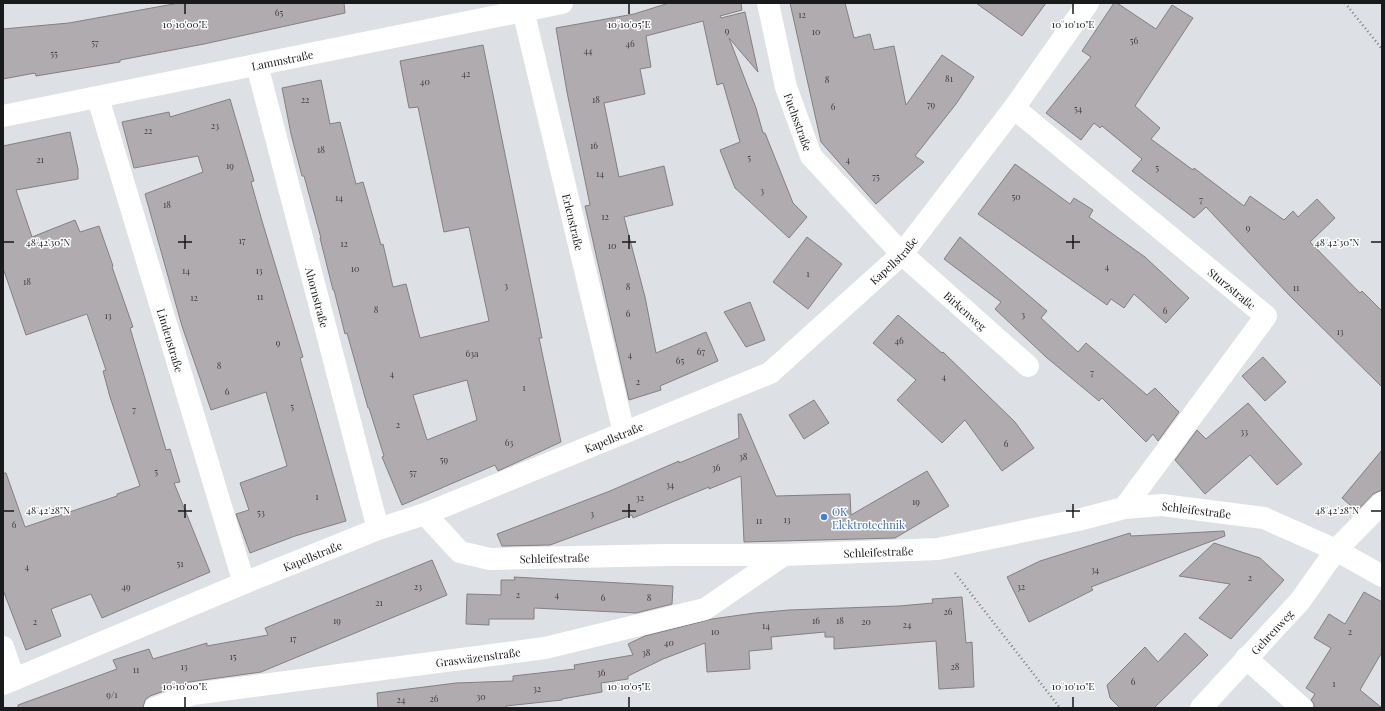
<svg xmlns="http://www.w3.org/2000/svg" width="1385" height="711" viewBox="0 0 1385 711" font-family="'Playfair Display',serif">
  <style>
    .building { fill: #afabae; stroke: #848082; fill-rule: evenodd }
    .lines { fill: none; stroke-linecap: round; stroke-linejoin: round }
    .path { stroke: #7b7d7f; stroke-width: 2.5; stroke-dasharray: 1 3; stroke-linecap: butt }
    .minor { stroke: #fff; stroke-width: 22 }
    .ticks { fill: none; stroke: #191a1b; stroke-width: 1.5 }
    .shop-dot { fill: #3f7fe0; stroke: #fff; stroke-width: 1.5 }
    .labels { text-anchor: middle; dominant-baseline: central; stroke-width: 3; stroke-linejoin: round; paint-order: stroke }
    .number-label { font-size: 9px; fill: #3e3e40 }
    .street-label { font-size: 11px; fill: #191a1b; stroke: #fff }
    .shop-label { font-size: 11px; fill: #366cbe; stroke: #fff; text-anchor: start }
    .ticks-label { font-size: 10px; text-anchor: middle; fill: #191a1b; stroke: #fff; stroke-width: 3; stroke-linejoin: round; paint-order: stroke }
  </style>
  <rect width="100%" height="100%" fill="#dde0e4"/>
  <!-- building -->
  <g class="building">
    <polygon points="179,3 344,3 345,13 204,44 120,60 120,62 36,76 35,73 3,79 3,29 69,23"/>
    <polygon points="669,3 741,3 742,10 720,16 721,18 745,12 758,72 729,38 756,108 763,133 765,133 793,203 807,217 789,238 735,188 720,150 740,142 723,83 717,85 703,21 646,36 651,67 640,69 645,94 604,103 619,177 664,166 673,205 624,217 645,297 656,353 706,332 718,361 660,386 661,390 629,400 585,206 590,205 567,92 556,28 634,14"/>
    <polygon points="790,3 845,3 854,38 870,34 874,50 894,46 906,105 942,55 974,77 956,104 915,156 924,162 876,204 821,142"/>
    <polygon points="976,3 1046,3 1022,36"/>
    <polygon points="1114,3 1117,3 1156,29 1172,5 1193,18 1135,106 1160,128 1151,139 1193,170 1194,168 1244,206 1250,196 1284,220 1293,211 1298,217 1317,199 1335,218 1310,242 1360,293 1362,291 1382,311 1382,387 1290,296 1206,207 1194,218 1132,171 1142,159 1102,126 1100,128 1094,123 1081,140 1046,113 1091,57 1082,51"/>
    <path d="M483,45l59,293h-3l22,104 -63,29 -3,-6 -93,40 -20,-48 2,-1 -15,-48h-1l-21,-75 -2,1 -11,-44h-1l-13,-52h1l-17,-62h-2l-11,-42 -9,-46 39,-8 9,44 10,-2 16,62 7,-2 18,63 2,-1 10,43 13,-3 14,54 69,-17 -20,-94 -25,5 -26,-125 -9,1 -9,-47zM467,380l10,40 -50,20 -14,-45z"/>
    <polygon points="230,99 254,181 251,182 262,221 303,357 300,358 346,521 295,536 250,553 236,514 249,510 240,483 287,466 266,392 211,410 182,326 145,194 203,172 198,156 134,168 122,122 169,112 170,117"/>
    <polygon points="70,132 78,169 78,179 16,190 32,237 75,220 80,232 99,226 113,266 112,267 133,327 130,328 166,450 170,449 180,482 174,483 210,572 102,618 91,594 51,609 61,636 26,650 3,590 3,473 6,473 25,527 117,496 117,494 140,486 110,397 103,371 106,370 87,314 26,335 3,268 3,146"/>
    <polygon points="1015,164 1070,204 1074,198 1093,210 1089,217 1145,257 1189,298 1166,323 1134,294 1124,308 1111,299 1107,305 978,214"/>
    <polygon points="807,237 842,264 808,309 773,282"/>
    <polygon points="960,237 1047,311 1041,318 1078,352 1086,343 1147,395 1155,388 1179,412 1158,441 1153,434 1146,442 1102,398 1099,401 1046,357 995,309 1001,302 944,259"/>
    <polygon points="750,302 765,340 746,347 724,312"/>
    <polygon points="898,315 942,353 943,352 1015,422 1034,448 1002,471 965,420 942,443 897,400 916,380 873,343"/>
    <polygon points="1263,357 1286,382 1265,401 1242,376"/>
    <polygon points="814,400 829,423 804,439 789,415"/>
    <polygon points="1248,403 1302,464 1277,485 1250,455 1205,494 1175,460 1197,430 1206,439"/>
    <polygon points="738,414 741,414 776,496 850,494 851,515 927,471 949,506 895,538 744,542 741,476 709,489 709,487 633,518 632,515 550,545 502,546 497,534 610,491 679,461 679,463 739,438"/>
    <polygon points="1382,450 1382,490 1373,494 1357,511 1342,498"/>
    <polygon points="1224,531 1225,536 1091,587 1093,590 1029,622 1007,577 1040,561 1130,533 1131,536"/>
    <polygon points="1214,543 1260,558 1284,580 1231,639 1199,618 1230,584 1179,576"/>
    <polygon points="432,560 447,595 261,672 189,682 150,696 145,700 143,708 18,708 18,705 117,669 113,660 149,649 153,659 207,643 207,646 268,635 265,628"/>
    <polygon points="514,577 673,586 672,604 636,613 534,608 534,619 489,619 489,625 466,624 467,594 501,595 501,580 515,580"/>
    <polygon points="1364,592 1382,602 1382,652 1360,690 1382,708 1314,708 1314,704 1311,700 1315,694 1306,688 1331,648 1314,638 1329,614 1345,624"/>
    <polygon points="962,597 966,643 972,642 974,687 939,689 936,641 834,649 834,637 825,637 825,632 771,637 772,649 749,651 750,669 707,672 705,643 663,659 628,676 628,679 601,683 602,692 562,699 562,700 506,706 506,708 378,708 377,693 456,683 513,681 513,676 575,669 574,665 633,655 628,644 645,636 712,619 755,613 789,610 899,606 933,603 932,599"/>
    <polygon points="1185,633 1208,655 1154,708 1120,708 1110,698 1107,685 1145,647 1158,662"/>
  </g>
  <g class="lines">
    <!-- path -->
    <g class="path">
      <polyline points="1345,3 1382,49"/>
      <polyline points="955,573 1060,708"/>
    </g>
    <!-- minor -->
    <g class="minor">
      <path id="s1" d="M768,3l18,84 25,69 91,98 126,112"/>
      <path id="s2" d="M523,10l101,423"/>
      <path id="s3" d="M257,65l121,464"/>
      <path id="s4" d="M98,98l146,485"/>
      <path id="s5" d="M1014,108l252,208 -142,192"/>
      <path id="s6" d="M3,116l559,-113"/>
      <path id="s7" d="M425,514l35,38 30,7 175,-4h119l154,-6 140,-29 46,-12 38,-3 102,13 72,32 46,26"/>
      <polyline points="3,647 14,679"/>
      <polyline points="1246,658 1302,708"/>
      <path id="s8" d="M3,684l241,-101 134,-54 47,-15 345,-141 132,-119 112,-146 74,-105"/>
      <path id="s9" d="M155,708l38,-14 352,-46 160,-39 79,-54"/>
      <path id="s10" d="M1201,708l99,-107 36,-51 46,-47"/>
    </g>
  </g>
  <!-- ticks -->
  <path class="ticks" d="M185,4v10M629,4v10M1073,4v10M185,235v14M629,235v14M1073,235v14M4,242h10M178,242h14M622,242h14M1066,242h14M1371,242h10M185,504v14M629,504v14M1073,504v14M4,511h10M178,511h14M622,511h14M1066,511h14M1371,511h10M185,697v10M629,697v10M1073,697v10"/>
  <!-- markers -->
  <circle class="shop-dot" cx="824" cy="517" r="4"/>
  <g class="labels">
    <!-- number labels -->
    <g class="number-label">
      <text x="279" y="12">65</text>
      <text x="802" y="14">12</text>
      <text x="727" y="30">9</text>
      <text x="816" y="31">10</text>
      <text x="1134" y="40">56</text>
      <text x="95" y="42">57</text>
      <text x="630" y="43">46</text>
      <text x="588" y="50">44</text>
      <text x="54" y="53">55</text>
      <text x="466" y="73">42</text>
      <text x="949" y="78">81</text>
      <text x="827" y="79">8</text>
      <text x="425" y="81">40</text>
      <text x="305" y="99">22</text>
      <text x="596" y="99">18</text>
      <text x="931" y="104">79</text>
      <text x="833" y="106">6</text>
      <text x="1078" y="108">54</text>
      <text x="215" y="125">23</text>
      <text x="148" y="130">22</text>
      <text x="594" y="145">16</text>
      <text x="321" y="149">18</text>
      <text x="749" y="157">5</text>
      <text x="40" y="159">21</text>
      <text x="848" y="159">4</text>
      <text x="230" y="165">19</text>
      <text x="1157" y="167">5</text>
      <text x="600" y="173">14</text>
      <text x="876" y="176">75</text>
      <text x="762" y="190">3</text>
      <text x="1016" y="196">50</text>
      <text x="339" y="197">14</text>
      <text x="1201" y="199">7</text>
      <text x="167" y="204">18</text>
      <text x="605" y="216">12</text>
      <text x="1248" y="227">9</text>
      <text x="242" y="240">17</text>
      <text x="344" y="243">12</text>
      <text x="612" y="245">10</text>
      <text x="1107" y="266">4</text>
      <text x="355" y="268">10</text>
      <text x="186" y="270">14</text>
      <text x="259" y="270">13</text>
      <text x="808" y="273">1</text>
      <text x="27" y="281">18</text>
      <text x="506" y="285">3</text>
      <text x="628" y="286">8</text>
      <text x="1296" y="287">11</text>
      <text x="260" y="296">11</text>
      <text x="194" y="297">12</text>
      <text x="376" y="309">8</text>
      <text x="1165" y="310">6</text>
      <text x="628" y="313">6</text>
      <text x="1023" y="314">3</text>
      <text x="108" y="315">13</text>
      <text x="1340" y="331">13</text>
      <text x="899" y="340">46</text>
      <text x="278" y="342">9</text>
      <text x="701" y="351">67</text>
      <text x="472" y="353">63a</text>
      <text x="630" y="354">4</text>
      <text x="680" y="360">65</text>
      <text x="219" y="365">8</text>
      <text x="1092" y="372">7</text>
      <text x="392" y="373">4</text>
      <text x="944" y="376">4</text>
      <text x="638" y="381">2</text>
      <text x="524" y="387">1</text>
      <text x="227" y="391">6</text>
      <text x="292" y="406">5</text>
      <text x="134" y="409">7</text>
      <text x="398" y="424">2</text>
      <text x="1244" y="431">33</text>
      <text x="509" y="442">63</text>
      <text x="1006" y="443">6</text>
      <text x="743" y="456">38</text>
      <text x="444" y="459">59</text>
      <text x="716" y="467">36</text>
      <text x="156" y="471">5</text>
      <text x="413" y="472">57</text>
      <text x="670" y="484">34</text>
      <text x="317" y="496">1</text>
      <text x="640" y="497">32</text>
      <text x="916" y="501">19</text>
      <text x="261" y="512">53</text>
      <text x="592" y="513">3</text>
      <text x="787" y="519">13</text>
      <text x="759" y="520">11</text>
      <text x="14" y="524">6</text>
      <text x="180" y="563">51</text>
      <text x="27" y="566">4</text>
      <text x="1095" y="569">34</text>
      <text x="1250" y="577">2</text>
      <text x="126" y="586">49</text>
      <text x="418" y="586">23</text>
      <text x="1021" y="586">32</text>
      <text x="518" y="594">2</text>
      <text x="557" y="594">4</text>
      <text x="603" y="597">6</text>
      <text x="649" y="597">8</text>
      <text x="379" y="602">21</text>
      <text x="948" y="611">26</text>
      <text x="337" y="620">19</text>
      <text x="816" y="620">16</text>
      <text x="840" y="620">18</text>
      <text x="35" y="621">2</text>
      <text x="866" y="621">20</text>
      <text x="907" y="624">24</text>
      <text x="766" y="625">14</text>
      <text x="715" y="631">10</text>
      <text x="1350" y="631">2</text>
      <text x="293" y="638">17</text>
      <text x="669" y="642">40</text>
      <text x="646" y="652">38</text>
      <text x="233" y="656">15</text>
      <text x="184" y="666">13</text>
      <text x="955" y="666">28</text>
      <text x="136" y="669">11</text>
      <text x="601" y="672">36</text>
      <text x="1133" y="681">6</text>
      <text x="1334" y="683">1</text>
      <text x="537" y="688">32</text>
      <text x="112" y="694">9/1</text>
      <text x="481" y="696">30</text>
      <text x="434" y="698">26</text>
      <text x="401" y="699">24</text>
    </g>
    <!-- street labels -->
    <g class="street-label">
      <text stroke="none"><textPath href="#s6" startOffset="285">Lammstraße</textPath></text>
      <text stroke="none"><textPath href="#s1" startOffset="123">Fuchsstraße</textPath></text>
      <text stroke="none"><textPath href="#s2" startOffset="218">Erlenstraße</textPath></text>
      <text stroke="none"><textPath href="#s8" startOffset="995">Kapellstraße</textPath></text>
      <text stroke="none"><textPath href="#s5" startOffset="283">Sturzstraße</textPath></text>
      <text stroke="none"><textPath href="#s3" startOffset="240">Ahornstraße</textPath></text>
      <text stroke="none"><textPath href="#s1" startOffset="378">Birkenweg</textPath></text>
      <text stroke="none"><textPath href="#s4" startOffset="253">Lindenstraße</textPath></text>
      <text stroke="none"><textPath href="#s8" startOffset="659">Kapellstraße</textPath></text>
      <text stroke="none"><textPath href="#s7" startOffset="794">Schleifestraße</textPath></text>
      <text stroke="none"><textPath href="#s7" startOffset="471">Schleifestraße</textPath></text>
      <text stroke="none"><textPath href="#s8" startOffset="335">Kapellstraße</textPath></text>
      <text stroke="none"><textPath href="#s7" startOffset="147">Schleifestraße</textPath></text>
      <text stroke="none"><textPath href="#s10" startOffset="104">Gehrenweg</textPath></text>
      <text stroke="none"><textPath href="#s9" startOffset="328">Graswäzenstraße</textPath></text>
    </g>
    <!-- shop labels -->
    <g class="shop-label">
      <text x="832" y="511">OK<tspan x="832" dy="13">Elektrotechnik</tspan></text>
    </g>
  </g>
  <g class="ticks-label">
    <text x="185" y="28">10°10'00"E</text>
    <text x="629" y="28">10°10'05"E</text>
    <text x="1073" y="28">10°10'10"E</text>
    <text x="48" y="246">48°42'30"N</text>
    <text x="1337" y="246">48°42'30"N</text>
    <text x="48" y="514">48°42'28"N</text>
    <text x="1337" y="514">48°42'28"N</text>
    <text x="185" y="690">10°10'00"E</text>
    <text x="629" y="690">10°10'05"E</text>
    <text x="1073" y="690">10°10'10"E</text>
  </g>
  <!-- border -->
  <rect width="1385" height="711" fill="none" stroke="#191a1b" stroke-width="8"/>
</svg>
